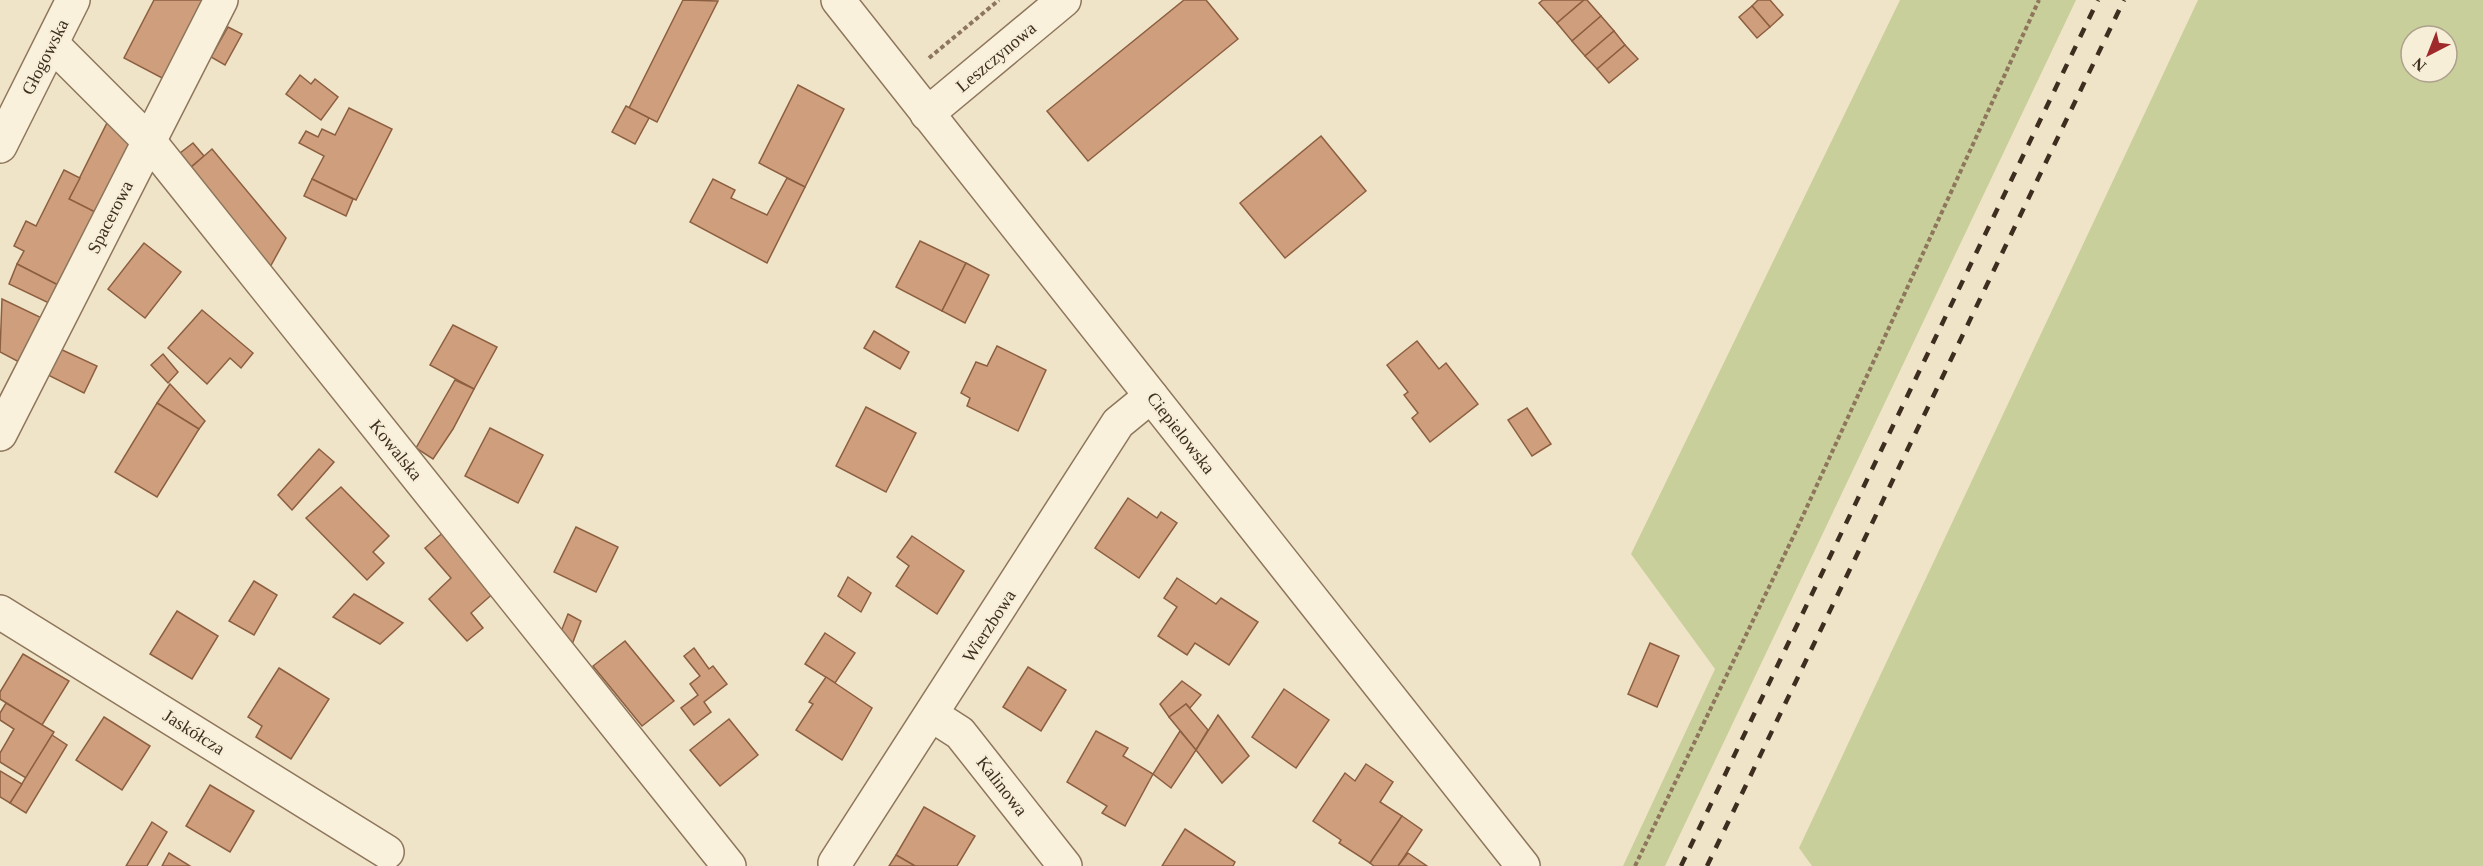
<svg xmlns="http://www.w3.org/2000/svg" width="2483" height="866" viewBox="0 0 2483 866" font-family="'Times New Roman',serif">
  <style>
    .green { fill: #c9cf9b; fill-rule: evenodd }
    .building { fill: #cf9f7d; stroke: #8d5f41; stroke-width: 1.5 }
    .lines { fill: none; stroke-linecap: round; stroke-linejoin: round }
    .minor-casing { stroke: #8d765c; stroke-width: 36 }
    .tertiary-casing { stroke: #8d765c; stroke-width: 36 }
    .path { stroke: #8d765c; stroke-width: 4; stroke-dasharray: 4.5 3; stroke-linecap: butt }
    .minor { stroke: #faf1dc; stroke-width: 33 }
    .tertiary { stroke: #faf1dc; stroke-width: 33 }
    .rail { stroke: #3d2e20; stroke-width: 4.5; stroke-dasharray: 10 10; stroke-linecap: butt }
    .labels { text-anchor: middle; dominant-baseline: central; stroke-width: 4.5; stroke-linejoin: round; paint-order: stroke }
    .street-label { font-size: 18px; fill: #3d2e20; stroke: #f7eed8 }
  </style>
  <rect width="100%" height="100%" fill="#f0e4c8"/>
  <!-- green -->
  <g class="green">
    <polygon points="1900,0 2076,0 1665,866 1623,866 1715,669 1631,554"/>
    <path d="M2198,0h285v866h-671l-13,-18zM2411,36h36v36h-36z"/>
  </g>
  <!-- building -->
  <g class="building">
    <polygon points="154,0 204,0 164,79 124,58"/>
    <polygon points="683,0 718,1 657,122 629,108"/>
    <polygon points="1184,0 1206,0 1238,39 1088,161 1047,111"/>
    <polygon points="1543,0 1584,0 1557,23 1539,3"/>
    <polygon points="1584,0 1587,0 1601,16 1572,41 1557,23"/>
    <polygon points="1758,0 1770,0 1783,15 1770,27 1752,6"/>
    <polygon points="1752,6 1770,27 1757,38 1739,17"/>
    <polygon points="1601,16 1614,31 1585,56 1572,41"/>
    <polygon points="228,27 242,34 225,65 211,57"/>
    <polygon points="1614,31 1625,45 1597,69 1585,56"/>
    <polygon points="1625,45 1638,59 1609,83 1597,69"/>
    <polygon points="300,75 311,84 315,79 338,97 321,120 286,94"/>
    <polygon points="798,85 844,109 805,187 759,163"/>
    <polygon points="626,106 649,118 635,144 612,132"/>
    <polygon points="349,108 392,129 356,200 312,179 324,156 299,143 306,131 318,137 322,129 335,135"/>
    <polygon points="108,121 133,140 97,213 69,199"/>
    <polygon points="1321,136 1366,191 1285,258 1240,203"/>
    <polygon points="193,143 204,156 186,171 175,157"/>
    <polygon points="212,149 286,238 269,269 188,170"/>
    <polygon points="64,170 80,178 69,199 97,213 60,286 17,264 24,251 14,246 26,221 36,226"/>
    <polygon points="787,178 805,187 767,263 690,222 713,179 735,190 731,198 767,215"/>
    <polygon points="312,179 353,199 346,216 304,196"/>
    <polygon points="920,241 966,263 942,311 896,287"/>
    <polygon points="144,243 181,272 145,318 108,289"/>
    <polygon points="966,263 989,275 965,323 942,311"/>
    <polygon points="17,264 60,286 51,304 9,284"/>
    <polygon points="2,299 44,319 21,363 0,352"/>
    <polygon points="202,310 253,353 241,368 230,358 207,384 168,348"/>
    <polygon points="453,325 497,347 474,389 430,365"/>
    <polygon points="874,331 909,352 900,369 864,348"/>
    <polygon points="1417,341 1439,369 1446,363 1478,404 1430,442 1412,418 1418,413 1404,395 1408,392 1387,365"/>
    <polygon points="997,346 1046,370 1018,431 967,406 970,398 961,393 976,362 987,366"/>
    <polygon points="58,348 97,366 84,393 46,374"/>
    <polygon points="163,354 178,372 168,383 151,365"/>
    <polygon points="455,380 474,389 453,429 433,459 416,448"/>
    <polygon points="170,384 205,421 199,429 157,403"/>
    <polygon points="157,403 199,429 157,497 115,472"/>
    <polygon points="866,407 916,433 886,492 836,466"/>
    <polygon points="1527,408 1551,444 1532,456 1508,420"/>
    <polygon points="490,428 543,455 518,503 465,476"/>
    <polygon points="319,449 334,462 292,510 278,495"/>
    <polygon points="341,487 389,536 373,552 384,563 367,580 306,518"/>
    <polygon points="1128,498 1157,518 1161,512 1177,523 1139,578 1095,548"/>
    <polygon points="576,527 618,547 596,592 554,572"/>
    <polygon points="446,530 496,591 471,613 483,628 467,641 429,599 451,578 425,548"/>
    <polygon points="912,536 964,571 937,614 896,586 909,566 897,557"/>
    <polygon points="848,577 871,593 861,612 838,596"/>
    <polygon points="1177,578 1216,604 1221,598 1258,622 1229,665 1195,643 1187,655 1158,636 1177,607 1164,598"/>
    <polygon points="254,581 277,595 254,635 229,621"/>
    <polygon points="354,594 403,623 380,644 333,617"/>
    <polygon points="177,611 218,636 192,679 150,654"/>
    <polygon points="568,614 581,621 571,647 560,634"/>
    <polygon points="825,633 855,653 835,683 805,664"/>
    <polygon points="625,641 674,701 642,726 593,666"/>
    <polygon points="1650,643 1679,656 1657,707 1628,694"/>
    <polygon points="694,648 709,669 713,666 727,684 704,702 711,712 694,725 681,708 698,695 690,684 700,676 684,656"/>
    <polygon points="23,654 69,681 42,725 0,699 0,692"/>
    <polygon points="1028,667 1066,690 1041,731 1003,707"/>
    <polygon points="279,668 329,699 291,759 256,737 262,726 248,717"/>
    <polygon points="826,677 872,708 842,760 796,730 813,704 809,702"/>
    <polygon points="1182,681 1201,695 1190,708 1186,704 1169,717 1160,704"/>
    <polygon points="1284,689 1329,720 1296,768 1252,737"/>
    <polygon points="6,703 54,732 26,778 0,762 0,753 14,729 0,720 0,713"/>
    <polygon points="1186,704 1208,730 1196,750 1169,717"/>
    <polygon points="1218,715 1249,756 1222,783 1196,750"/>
    <polygon points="104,717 150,746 122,790 76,760"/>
    <polygon points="729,719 758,755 720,786 690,750"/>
    <polygon points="1096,731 1128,748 1123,756 1153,774 1125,826 1102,813 1107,806 1067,782"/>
    <polygon points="1180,731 1196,750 1171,788 1153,774"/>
    <polygon points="52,735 67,745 26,813 10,803"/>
    <polygon points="1366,764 1393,782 1380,802 1402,816 1370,863 1339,843 1341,840 1313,821 1345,773 1355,781"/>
    <polygon points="0,771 22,784 10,803 0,797"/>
    <polygon points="210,785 254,811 230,852 186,826"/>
    <polygon points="924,807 975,836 957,866 915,866 896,855"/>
    <polygon points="1402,816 1422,830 1398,866 1374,866 1370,863"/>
    <polygon points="152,822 167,832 147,866 126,866"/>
    <polygon points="1185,829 1235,862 1233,866 1162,866"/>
    <polygon points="169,853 190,866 162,866"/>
    <polygon points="1408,853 1427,866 1398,866"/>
    <polygon points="896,855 915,866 889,866"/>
  </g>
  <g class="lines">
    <!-- minor casing -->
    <g class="minor-casing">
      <g id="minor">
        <polyline points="52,44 149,141 729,866"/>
        <polyline points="927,114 1064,0"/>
        <polyline points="0,434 221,0"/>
        <polyline points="0,612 387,852"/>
        <polyline points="932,715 960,733 1065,866"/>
        <polyline points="835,863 1118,423 1151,396"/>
      </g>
    </g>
    <!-- tertiary casing -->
    <g class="tertiary-casing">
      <g id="tertiary">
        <polyline points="838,0 1523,866"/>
        <polyline points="0,146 73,0"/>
      </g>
    </g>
    <!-- path -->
    <g class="path">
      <polyline points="929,58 999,0"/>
      <polyline points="1635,866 1795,533 2039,0"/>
    </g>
    <!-- minor -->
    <use href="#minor" class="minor"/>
    <!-- tertiary -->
    <use href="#tertiary" class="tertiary"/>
    <!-- rail -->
    <g class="rail">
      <polyline points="1681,866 2098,0"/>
      <polyline points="1707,866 2124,0"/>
    </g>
  </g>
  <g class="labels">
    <!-- street labels -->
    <g class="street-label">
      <text transform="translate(45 57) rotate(-63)">Głogowska</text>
      <text transform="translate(996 57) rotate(-40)">Leszczynowa</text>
      <text transform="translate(110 217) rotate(-63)">Spacerowa</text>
      <text transform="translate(1181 433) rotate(52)">Ciepielowska</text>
      <text transform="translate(396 450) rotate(51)">Kowalska</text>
      <text transform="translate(989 626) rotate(-57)">Wierzbowa</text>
      <text transform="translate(194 732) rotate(32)">Jaskółcza</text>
      <text transform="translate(1002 786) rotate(52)">Kalinowa</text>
    </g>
  </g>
  <!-- north arrow -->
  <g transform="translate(2429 54) rotate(222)"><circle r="28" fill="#f7eed8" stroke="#ada18e" stroke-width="1.5"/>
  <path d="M0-4.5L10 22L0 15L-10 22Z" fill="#9e2a2b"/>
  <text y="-9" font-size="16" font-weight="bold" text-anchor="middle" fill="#3d2e20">N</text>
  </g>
</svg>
